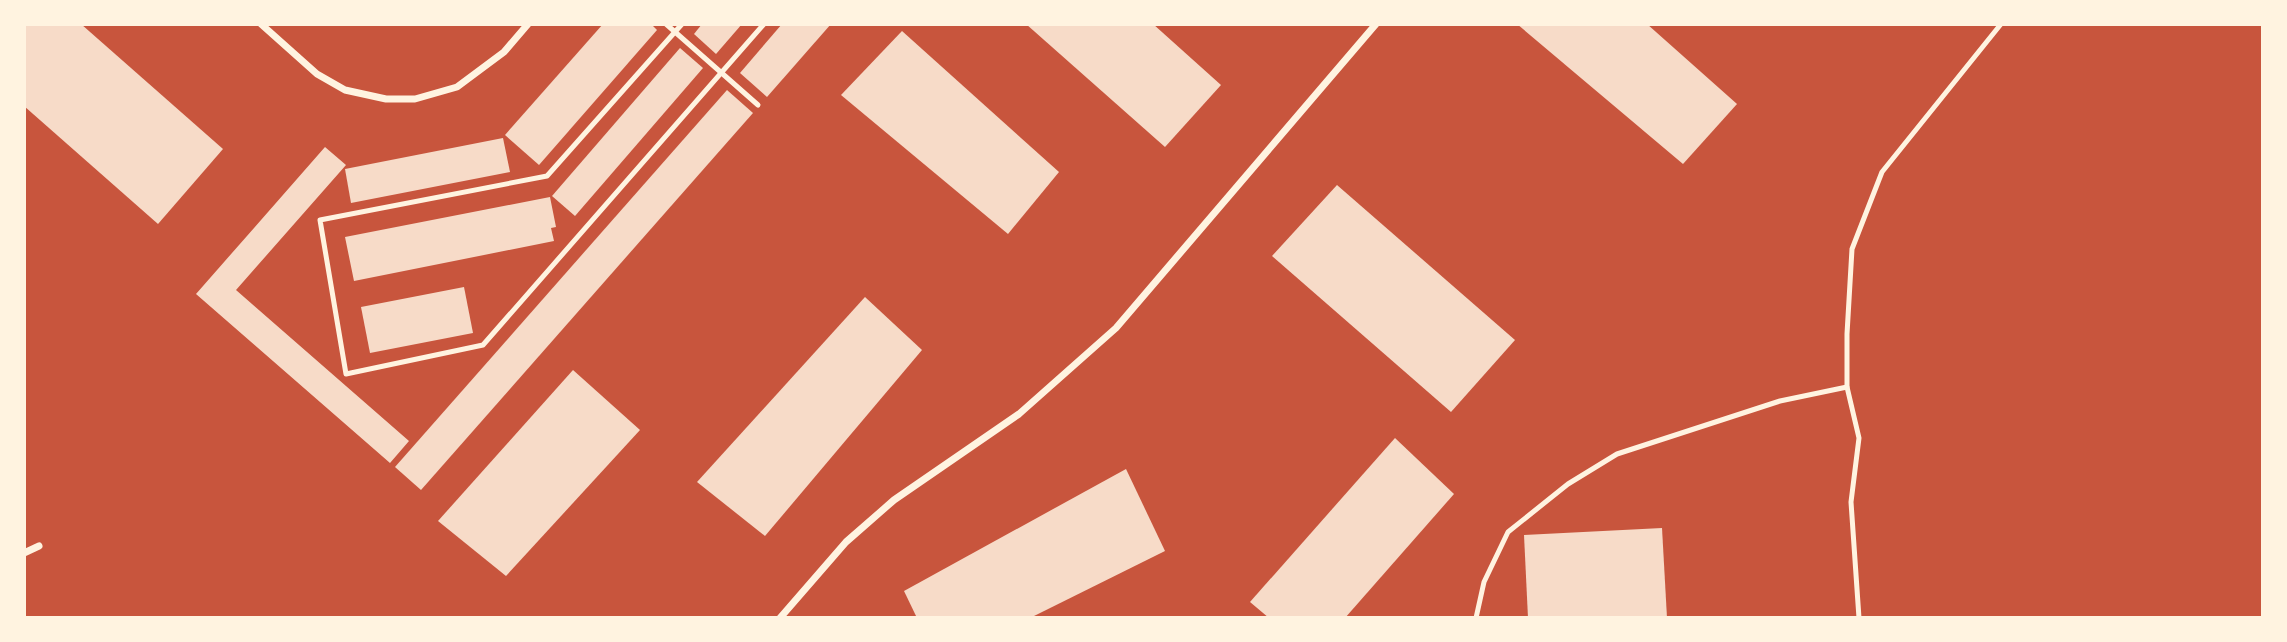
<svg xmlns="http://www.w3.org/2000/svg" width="2287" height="642" viewBox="0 0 2287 642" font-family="Arial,sans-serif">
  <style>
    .building { fill: #f7dbc8 }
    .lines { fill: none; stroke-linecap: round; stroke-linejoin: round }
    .service { stroke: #fff3e0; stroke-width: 5 }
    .minor { stroke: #fff3e0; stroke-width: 7 }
  </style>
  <rect width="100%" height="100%" fill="#c8553d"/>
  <!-- building -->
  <g class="building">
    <polygon points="25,24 81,24 223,149 158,224 24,106"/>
    <polygon points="603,24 651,24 657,30 539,165 505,135"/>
    <polygon points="702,24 742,24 716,54 694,34"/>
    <polygon points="782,24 831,24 767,97 740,73"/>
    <polygon points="1026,24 1153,24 1221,85 1165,147"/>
    <polygon points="1517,24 1647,24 1737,104 1683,164"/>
    <polygon points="902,31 1059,172 1008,234 841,95"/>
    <polygon points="680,48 703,68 575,216 552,196"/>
    <polygon points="727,90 753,113 421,490 395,467"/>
    <polygon points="503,138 510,172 351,203 345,169"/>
    <polygon points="325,147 346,165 236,290 409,441 390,463 196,294"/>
    <polygon points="1337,185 1515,340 1451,412 1272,256"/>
    <polygon points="550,197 556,227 551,228 554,241 354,281 345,237"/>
    <polygon points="464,287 473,333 370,353 361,307"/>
    <polygon points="865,297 922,350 765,536 697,482"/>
    <polygon points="573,370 640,430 506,576 438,521"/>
    <polygon points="1395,438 1454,494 1345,618 1269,618 1250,602"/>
    <polygon points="1126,469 1165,551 1030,618 917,618 904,591"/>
    <polygon points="1662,528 1667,618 1528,618 1524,535"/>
  </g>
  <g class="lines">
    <!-- service -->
    <g class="service">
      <polyline points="666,24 758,105"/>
      <polyline points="682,24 547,176 320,220 346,374 483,345 764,24"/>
      <polyline points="1476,618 1484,582 1508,532 1568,484 1617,454 1780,401 1847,387"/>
      <polyline points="1859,618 1851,502 1859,438 1847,387 1847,334 1852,249 1882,172 2001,24"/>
    </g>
    <!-- minor -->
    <g class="minor">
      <polyline points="261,24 317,74 345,90 386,99 415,99 457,87 504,52 528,24"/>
      <polyline points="24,553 39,546"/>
      <polyline points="780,618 846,542 894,500 1019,414 1116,328 1376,24"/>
    </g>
  </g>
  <!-- border -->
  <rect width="2287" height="642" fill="none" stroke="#fff3e0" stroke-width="52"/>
</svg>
